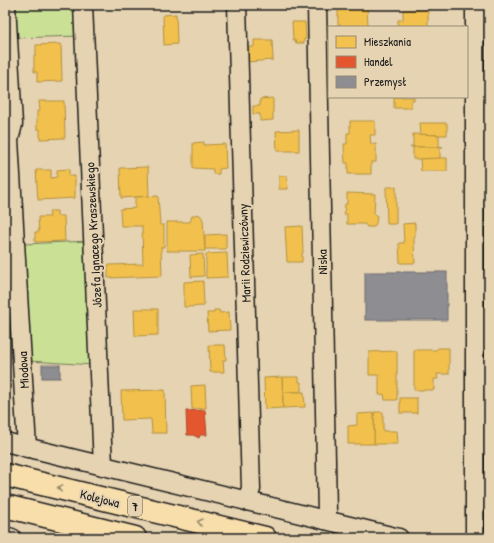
<svg xmlns="http://www.w3.org/2000/svg" width="494" height="543" viewBox="0 0 494 543" font-family="'Patrick Hand',sans-serif">
  <style>
    .green { fill: #cae095; stroke: #737e58 }
    .homes { fill: #f2c14e; stroke: #b2903f }
    .shops { fill: #e4572e; stroke: #a84529 }
    .industry { fill: #8d8d92; stroke: #6b6b6f }
    .lines { fill: none; stroke-linecap: round; stroke-linejoin: round }
    .minor-casing { stroke: #1c1c1c; stroke-width: 21 }
    .trunk-casing { stroke: #1c1c1c; stroke-width: 25 }
    .minor { stroke: #e6d3b1; stroke-width: 18 }
    .trunk { stroke: #f8deab; stroke-width: 22 }
    .oneway { stroke: #95876b }
    .labels { text-anchor: middle; dominant-baseline: central; stroke-width: 4; stroke-linejoin: round; paint-order: stroke }
    .shield { fill: #e6d3b1; stroke: #595349; stroke-width: 1 }
    .shield-label { font-size: 12px; font-weight: bold; fill: #1c1c1c }
    .street-label { font-size: 13px; fill: #1c1c1c; stroke: #e6d3b1 }
  </style>
  <rect width="100%" height="100%" fill="#e6d3b1"/>
  <filter id="ink" filterUnits="userSpaceOnUse"><feTurbulence type="fractalNoise" baseFrequency=".025" numOctaves="2"/><feDisplacementMap in="SourceGraphic" scale="8" xChannelSelector="R" yChannelSelector="G"/><feConvolveMatrix kernelMatrix="1 2 1 2 8 2 1 2 1" color-interpolation-filters="sRGB"/></filter>
  <g filter="url(#ink)">
    <!-- green -->
    <g class="green">
      <polygon points="11,5 79,5 80,36 13,38"/>
      <polygon points="89,241 94,365 29,361 23,244"/>
    </g>
    <!-- homes -->
    <g class="homes">
      <polygon points="340,5 367,5 368,27 341,27 341,25 338,25 338,8 340,8"/>
      <polygon points="403,10 428,10 428,27 398,27 398,20 403,20"/>
      <polygon points="176,14 177,44 164,45 163,15"/>
      <polygon points="292,22 305,22 306,39 304,39 304,43 296,43 295,40 293,40"/>
      <polygon points="254,40 272,40 273,60 246,62 246,51 249,50 248,47 254,47"/>
      <polygon points="61,44 62,81 37,82 37,72 34,72 34,55 36,55 36,45"/>
      <polygon points="394,97 414,97 414,100 411,100 411,108 394,108"/>
      <polygon points="273,98 273,120 260,121 260,114 253,114 253,106 260,106 260,99"/>
      <polygon points="39,101 64,101 65,138 40,139 40,129 37,129 37,111 40,111"/>
      <polygon points="350,121 375,121 375,135 370,135 371,144 376,144 376,162 371,162 371,174 348,174 348,163 345,163 344,144 347,144 347,133 350,133"/>
      <polygon points="420,123 447,123 447,135 421,135"/>
      <polygon points="299,130 299,151 277,151 276,131"/>
      <polygon points="413,134 439,135 439,146 443,147 410,147 413,146"/>
      <polygon points="204,142 204,145 225,144 226,168 219,169 219,174 213,174 213,169 193,168 193,143"/>
      <rect x="413" y="147" width="27" height="12"/>
      <polygon points="440,158 447,158 447,171 421,171 420,159"/>
      <polygon points="148,167 149,196 121,198 120,168"/>
      <polygon points="69,169 69,176 75,176 75,198 38,200 36,170 51,170 51,178 57,177 57,170"/>
      <polygon points="279,176 287,176 288,189 279,189"/>
      <polygon points="386,187 396,187 396,224 387,224"/>
      <polygon points="347,193 375,194 374,214 377,216 376,223 374,227 367,227 365,224 347,224 347,214 344,214 345,204 347,204"/>
      <polygon points="158,196 160,225 164,225 164,247 161,247 162,276 108,278 108,265 143,264 142,226 121,226 120,209 135,208 135,197"/>
      <polygon points="49,211 57,211 57,216 64,216 65,241 35,242 35,232 39,232 38,217 50,217"/>
      <polygon points="198,214 201,216 203,220 205,251 167,251 167,222 190,222 192,216"/>
      <polygon points="415,223 415,236 414,236 414,242 415,263 400,263 399,243 404,243 403,224"/>
      <polygon points="302,226 303,253 302,253 302,262 287,262 285,227"/>
      <polygon points="226,234 226,249 205,249 205,235"/>
      <polygon points="227,253 228,277 206,278 206,254"/>
      <polygon points="203,254 204,276 191,277 190,255"/>
      <polygon points="203,281 204,306 184,307 184,282"/>
      <polygon points="134,309 158,309 158,335 135,336"/>
      <polygon points="214,310 219,310 220,313 229,312 230,330 208,331 207,313 214,313"/>
      <polygon points="209,345 225,345 226,360 223,360 224,372 210,372"/>
      <polygon points="438,348 449,348 449,374 437,374 438,379 434,379 434,390 414,390 414,350 436,350"/>
      <polygon points="397,351 397,400 385,400 384,394 379,395 379,375 369,375 369,352"/>
      <polygon points="282,377 299,377 299,382 301,382 301,392 283,392"/>
      <polygon points="282,377 283,408 265,409 264,378"/>
      <polygon points="205,385 206,408 192,409 191,386"/>
      <polygon points="165,390 166,433 152,433 151,419 122,420 121,391"/>
      <polygon points="283,392 304,392 305,407 283,408"/>
      <rect x="400" y="398" width="17" height="15"/>
      <polygon points="374,412 383,412 383,431 397,431 398,444 374,444"/>
      <polygon points="374,413 374,444 348,444 348,426 357,425 357,414"/>
    </g>
    <!-- shops -->
    <polygon class="shops" points="205,410 207,435 200,435 199,438 193,435 187,435 186,411"/>
    <!-- industry -->
    <g class="industry">
      <rect x="365" y="272" width="82" height="48"/>
      <rect x="42" y="365" width="18" height="13"/>
      <polygon points="484,426 489,426 489,485 483,484"/>
    </g>
    <g class="lines">
      <!-- minor casing -->
      <g class="minor-casing">
        <g id="minor">
          <polyline points="6,5 13,124 9,140 27,448"/>
          <polyline points="83,5 103,466"/>
          <polyline points="237,5 251,489 246,501"/>
          <polyline points="317,5 327,513 325,520"/>
          <polyline points="5,442 399,538"/>
          <polyline points="5,536 12,538"/>
          <polyline points="475,538 475,5"/>
        </g>
      </g>
      <!-- trunk casing -->
      <g class="trunk-casing">
        <g id="trunk">
          <polyline points="5,475 265,538"/>
          <polyline points="5,506 135,538"/>
        </g>
      </g>
      <!-- minor -->
      <use href="#minor" class="minor"/>
      <!-- trunk -->
      <use href="#trunk" class="trunk"/>
    </g>
    <!-- one-way arrows -->
    <defs><path id="oneway-chevron" d="M-2-3.5L2.5 0L-2 3.5" fill="none" stroke-width="1.6" stroke-linecap="round" stroke-linejoin="round"/></defs>
    <g class="oneway">
      <use href="#oneway-chevron" transform="translate(60 488) rotate(-166)"/>
      <use href="#oneway-chevron" transform="translate(200 522) rotate(-166)"/>
    </g>
  </g>
  <g class="labels">
    <!-- shield labels -->
    <rect class="shield" x="128" y="496" width="14" height="20" rx="3"/>
    <g class="shield-label">
      <text x="135" y="506">7</text>
    </g>
    <!-- street labels -->
    <g class="street-label">
      <text transform="translate(93 235) rotate(-93)">Józefa Ignacego Kraszewskiego</text>
      <text transform="translate(244 253) rotate(-92)">Marii Rodziewiczówny</text>
      <text transform="translate(322 262) rotate(-91)">Niska</text>
      <text transform="translate(23 370) rotate(-93)">Miodowa</text>
      <text transform="translate(100 498) rotate(14)">Kolejowa</text>
    </g>
  </g>
  <!-- margin -->
  <rect width="494" height="543" fill="none" stroke="#e6d3b1" stroke-width="20"/>
  <rect x="10" y="10" width="474" height="523" fill="none" stroke="#1c1c1c" stroke-width="1.5" filter="url(#ink)"/>
  <!-- legend -->
  <rect x="328" y="26" width="140" height="72" fill="#e6d3b1" stroke="#958a75"/>
  <rect x="336" y="36" width="20" height="12" fill="#f2c14e" stroke="#958a75"/>
  <text x="364" y="46" font-size="12" fill="#1c1c1c">Mieszkania</text>
  <rect x="336" y="56" width="20" height="12" fill="#e4572e" stroke="#958a75"/>
  <text x="364" y="66" font-size="12" fill="#1c1c1c">Handel</text>
  <rect x="336" y="76" width="20" height="12" fill="#8d8d92" stroke="#958a75"/>
  <text x="364" y="86" font-size="12" fill="#1c1c1c">Przemysł</text>
</svg>
